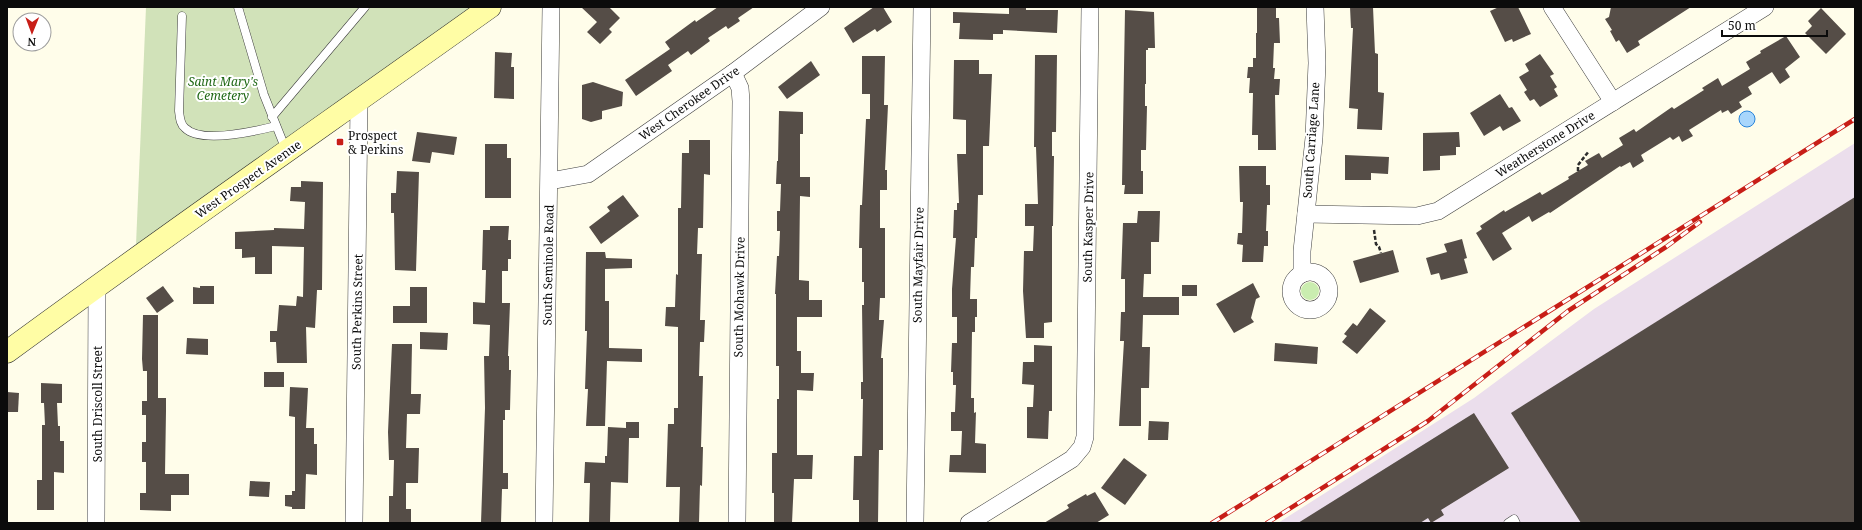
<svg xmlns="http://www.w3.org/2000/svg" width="1862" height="530" viewBox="0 0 1862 530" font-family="'Noto Serif',serif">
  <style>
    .industrial { fill: #ebdeec }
    .green { fill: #caedb0 }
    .cemetery { fill: #d1e2b9 }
    .water { fill: #a8d6fc; stroke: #2984da }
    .building { fill: #554d47 }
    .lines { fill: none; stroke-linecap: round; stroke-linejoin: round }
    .service-casing { stroke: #3e3e3e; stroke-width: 9 }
    .minor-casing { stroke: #3e3e3e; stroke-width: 18 }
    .secondary-casing { stroke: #2d2d2d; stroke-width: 23 }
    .path { stroke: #2d2d2d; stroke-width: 2.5; stroke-dasharray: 4 2; stroke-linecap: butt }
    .service { stroke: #fff; stroke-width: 8 }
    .minor { stroke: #fff; stroke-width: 17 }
    .secondary { stroke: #fffda5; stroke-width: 22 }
    .rail-casing { stroke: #c81e17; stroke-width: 4.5 }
    .rail { stroke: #fff; stroke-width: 3; stroke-dasharray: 9; stroke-linecap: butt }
    .poi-dot { fill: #c81e17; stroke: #fff; stroke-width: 1.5 }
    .labels { text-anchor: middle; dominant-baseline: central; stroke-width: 4; stroke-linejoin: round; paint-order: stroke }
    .park-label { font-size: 12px; font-style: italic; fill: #206816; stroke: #fff }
    .street-label { font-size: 12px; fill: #0b0b0b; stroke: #fff }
    .poi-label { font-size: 12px; fill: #0b0b0b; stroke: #fff; text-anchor: start }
  </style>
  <rect width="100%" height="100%" fill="#fffdea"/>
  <!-- industrial -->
  <polygon class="industrial" points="1855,143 1855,523 1278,523 1474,398 1594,309"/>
  <!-- green -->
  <circle class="green" cx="1310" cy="291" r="9"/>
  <!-- cemetery -->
  <polygon class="cemetery" points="146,7 472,7 136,245"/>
  <!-- water -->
  <circle class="water" cx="1747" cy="119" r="8"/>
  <!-- building -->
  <g class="building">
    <polygon points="581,7 609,7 620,18 609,29 612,32 600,44 587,32 597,22"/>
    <polygon points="718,7 754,7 738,18 740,21 728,29 726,26 708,38 710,41 691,55 688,51 668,65 672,71 636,96 625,80 670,49 665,42 695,20 696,22"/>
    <polygon points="874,7 883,7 892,22 877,32 875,29 853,43 844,28"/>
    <polygon points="1009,7 1026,7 1026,10 1058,10 1057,33 1003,30 1003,34 993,34 993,40 959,39 960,23 953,23 953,12 1009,14"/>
    <polygon points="1257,7 1276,7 1276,18 1279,18 1280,43 1274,43 1273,68 1275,68 1274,79 1280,79 1279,95 1275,95 1276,150 1258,150 1258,135 1252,135 1253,93 1249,93 1250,78 1247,78 1248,67 1253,67 1253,58 1256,58 1256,33 1257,33"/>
    <polygon points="1350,7 1373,7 1375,53 1378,54 1378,92 1384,93 1382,130 1357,129 1358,109 1349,108 1353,28 1351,28"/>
    <polygon points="1499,7 1518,7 1531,34 1513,42 1512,39 1505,42 1490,11"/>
    <polygon points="1611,7 1691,7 1638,41 1640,45 1627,53 1619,40 1616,42 1610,31 1612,30 1605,19 1609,17"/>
    <polygon points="1821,8 1846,34 1826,54 1805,33 1812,26 1808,21"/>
    <polygon points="1125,10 1154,12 1155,48 1148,48 1148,50 1146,50 1146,84 1145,84 1145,106 1147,106 1146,150 1141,150 1141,171 1143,171 1143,194 1124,194 1125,185 1122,185"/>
    <polygon points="1786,36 1800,57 1785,69 1790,77 1780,84 1772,72 1748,87 1752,94 1739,102 1742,107 1731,114 1728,110 1722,113 1721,110 1689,130 1693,136 1682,142 1679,136 1673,140 1670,137 1641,155 1644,161 1633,168 1630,162 1621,167 1620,166 1550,213 1549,212 1532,222 1529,216 1502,233 1512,249 1493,261 1476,233 1482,229 1480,226 1504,210 1505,212 1540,192 1542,195 1569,179 1568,177 1588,165 1585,161 1599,153 1602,158 1623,145 1619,138 1634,129 1636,132 1672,107 1674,109 1704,90 1702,88 1718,78 1722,86 1750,69 1746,62 1761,53 1760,51"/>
    <polygon points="495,52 512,53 511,67 514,67 514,99 494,98"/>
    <polygon points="1540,54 1554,74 1550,76 1557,87 1554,89 1558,96 1540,107 1534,99 1530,101 1524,92 1527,90 1519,77 1529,71 1525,64"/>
    <polygon points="1035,55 1057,55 1056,132 1052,132 1052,156 1054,156 1053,226 1052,226 1052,322 1044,323 1044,338 1026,338 1023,291 1024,251 1033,251 1034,226 1025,226 1025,204 1038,204 1036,147 1034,147"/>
    <polygon points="862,56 885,56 884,105 888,105 885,170 887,170 887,190 880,190 880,228 885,228 885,298 880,298 879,320 884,320 881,358 883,358 883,450 879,450 878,523 859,523 859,500 853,500 854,456 862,456 863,399 861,399 861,382 863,382 862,305 864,305 864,282 862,282 862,248 859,248 860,205 862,205 866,119 870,119 870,94 862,94"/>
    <polygon points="954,60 979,60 979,74 992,74 989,146 983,146 983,195 978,195 977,238 975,238 974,267 971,267 970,299 977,299 977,317 975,317 975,332 972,332 971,398 974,398 974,413 976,412 975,443 986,444 986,473 949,472 950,455 961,455 962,431 951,431 951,412 955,412 956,385 953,385 953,372 951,372 952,343 957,343 957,317 952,317 952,289 956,238 953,238 954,210 957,210 957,203 959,203 957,154 966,154 966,120 953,119"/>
    <polygon points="811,61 820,75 787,99 778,87"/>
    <polygon points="593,82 623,92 622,106 602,111 602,119 591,122 582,119 582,85"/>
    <polygon points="1500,94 1509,108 1512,107 1521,121 1503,131 1500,126 1484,136 1470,113"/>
    <polygon points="779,111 803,112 803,134 800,134 800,177 810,177 810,197 800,196 799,280 809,281 809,300 822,300 822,317 797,317 797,351 801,351 801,373 814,373 813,391 797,390 797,455 813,455 812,479 794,479 792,523 774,523 774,493 772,493 772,453 777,453 777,399 779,399 779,366 776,366 776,294 775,294 777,256 779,256 780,231 777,231 777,211 780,211 781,184 776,184 777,161 778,161"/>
    <polygon points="417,132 457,137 454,155 432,152 430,163 412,161"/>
    <polygon points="1459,132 1460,147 1456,147 1456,155 1440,156 1440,170 1423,171 1423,133"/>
    <polygon points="689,140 710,140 710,175 704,174 703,228 698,228 697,254 702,254 700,320 705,320 704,342 700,342 699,376 703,376 701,447 703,447 702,486 700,485 699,523 679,523 680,487 666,487 668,424 674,424 674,408 678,408 678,327 665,326 666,307 675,307 676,274 678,275 678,208 681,208 682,153 689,153"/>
    <polygon points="485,144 507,144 507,158 511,158 511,198 485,198"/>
    <polygon points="1345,155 1389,157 1388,174 1371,173 1371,180 1345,180"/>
    <polygon points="1239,166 1266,166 1266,185 1270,185 1270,205 1267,205 1266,231 1268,231 1268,246 1264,246 1263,262 1242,262 1243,245 1237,244 1238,233 1242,233 1243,202 1240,202"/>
    <polygon points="397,171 419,172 416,271 395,270 394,213 391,213 391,193 396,193"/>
    <polygon points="301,181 323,182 322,290 317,290 315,328 306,327 307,363 277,363 276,342 270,342 270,331 277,331 279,305 296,306 297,296 303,297 304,247 272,246 272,274 255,274 255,257 242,258 242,249 235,249 235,232 274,230 274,228 304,229 305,202 290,201 291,187 301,187"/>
    <polygon points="623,195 639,216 601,244 589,227 610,211 607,207"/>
    <polygon points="1855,197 1855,523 1581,523 1511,413"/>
    <polygon points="1138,211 1160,211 1159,242 1151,242 1151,274 1144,274 1143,297 1179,297 1179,315 1143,315 1142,347 1150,347 1149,388 1141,388 1141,426 1119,426 1124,341 1120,341 1121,312 1125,312 1125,279 1121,279 1123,223 1137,223"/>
    <polygon points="490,226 509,226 508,240 511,240 511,259 508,259 508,271 502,271 502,303 510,303 508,356 509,356 509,370 511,370 510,410 505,410 505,420 503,420 503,473 508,473 508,489 502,489 501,523 481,523 485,408 484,356 489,356 490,325 473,324 473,302 485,303 486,270 482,270 483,230 490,230"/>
    <polygon points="1462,239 1467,258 1464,259 1468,273 1441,280 1439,273 1431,275 1426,258 1447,252 1444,244"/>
    <polygon points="1393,250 1399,272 1360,283 1353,261"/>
    <polygon points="586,252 605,252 606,258 632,259 632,268 605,269 605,301 609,301 609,348 642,349 642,362 607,361 605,426 586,426 588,389 585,389 587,331 585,331"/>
    <polygon points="1253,283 1260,297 1256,299 1251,318 1254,322 1234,333 1216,304"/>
    <rect x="1182" y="285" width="15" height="11"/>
    <polygon points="163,286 174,301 157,313 146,298"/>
    <polygon points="200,286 214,286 214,304 193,304 193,287 200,288"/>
    <polygon points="410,287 427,287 427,323 393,323 393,306 410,306"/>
    <polygon points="1370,308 1386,321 1357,354 1342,342 1347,336 1344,334 1353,323 1357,326"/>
    <polygon points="143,315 158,315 158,398 166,398 166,411 165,474 189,474 189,495 171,495 171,511 140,510 140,493 146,493 146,462 142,462 142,442 146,442 146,415 142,415 142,401 147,401 147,371 143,371 142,359"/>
    <polygon points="420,332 448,333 447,350 420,349"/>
    <polygon points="187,338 208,339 208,355 186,354"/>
    <polygon points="1275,343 1318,347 1317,364 1274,361"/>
    <polygon points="392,344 412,344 411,394 421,394 420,414 407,414 406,448 419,448 418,483 406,483 406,509 411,509 411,523 389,523 389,496 393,496 394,460 389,460 388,432"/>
    <polygon points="1034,345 1052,346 1052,411 1049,411 1048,439 1027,438 1027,407 1033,407 1034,385 1022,384 1023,362 1034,362"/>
    <rect x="264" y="372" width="20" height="15"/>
    <polygon points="41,383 62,384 62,403 57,403 58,426 60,426 60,441 64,441 64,473 54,472 54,510 37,510 37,480 42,480 42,425 45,425 44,403 41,403"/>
    <polygon points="290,387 308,388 306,428 314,428 314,444 317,444 317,475 306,474 305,509 292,509 292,507 285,506 285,495 292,495 292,491 295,491 295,417 289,416"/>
    <polygon points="7,392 19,393 18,412 7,412"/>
    <polygon points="1474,413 1509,468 1441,510 1444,515 1431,523 1428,518 1420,523 1298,523"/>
    <polygon points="1149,421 1169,422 1168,440 1148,440"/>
    <polygon points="626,422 639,422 639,438 629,438 628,483 611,482 610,523 589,523 590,483 584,483 585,462 605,463 605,456 607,456 608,427 626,428"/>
    <polygon points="1124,458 1147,475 1125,505 1101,488"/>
    <polygon points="250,481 270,482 269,497 249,496"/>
    <polygon points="1095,492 1109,515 1096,523 1044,523 1069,508 1067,505 1086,494 1087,496"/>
  </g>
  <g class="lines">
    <!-- service casing -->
    <g class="service-casing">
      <g id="service">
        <polyline points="238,7 264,95 286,150"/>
        <path d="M182,16l-3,95c1,7 1,13 6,17 16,16 71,3 91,-2"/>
        <polyline points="272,117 365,7"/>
        <polyline points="1508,523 1514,519 1516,523"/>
      </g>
    </g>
    <!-- minor casing -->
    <g class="minor-casing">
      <g id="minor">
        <polyline points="1552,7 1613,102"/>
        <polyline points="733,73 740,88 741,101 737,523"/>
        <polyline points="550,181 588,174 733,73 821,7"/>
        <polyline points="1306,214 1417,216 1438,211 1765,7"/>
        <circle cx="1310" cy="291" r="19"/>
        <polyline points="1302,274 1302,251 1314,138 1317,63 1315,7"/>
        <polyline points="96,523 97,285"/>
        <polyline points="354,523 359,101"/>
        <polyline points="544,523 551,7"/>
        <polyline points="915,523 922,7"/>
        <polyline points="969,523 1072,459 1082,447 1085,437 1090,7"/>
      </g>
    </g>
    <!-- secondary casing -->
    <g class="secondary-casing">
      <path id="secondary" d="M7,352c159,-117 322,-230 483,-345"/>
    </g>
    <!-- path -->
    <g class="path">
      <polyline points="1578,171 1578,165 1589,151"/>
      <polyline points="1374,230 1376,244 1379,247 1381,253"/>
    </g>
    <!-- service -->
    <use href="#service" class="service"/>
    <!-- minor -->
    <use href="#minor" class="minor"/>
    <!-- secondary -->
    <use href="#secondary" class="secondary"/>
    <!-- rail casing -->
    <g class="rail-casing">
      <g id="rail">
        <polyline points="1212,523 1855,119"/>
        <polyline points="1267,523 1428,421 1568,311 1666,247 1700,222"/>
      </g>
    </g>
    <!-- rail -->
    <use href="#rail" class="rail"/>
  </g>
  <!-- markers -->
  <rect class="poi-dot" x="336" y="138" width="8" height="8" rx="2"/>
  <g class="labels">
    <!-- park labels -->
    <g class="park-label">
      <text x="223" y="81">Saint Mary's<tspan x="223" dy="14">Cemetery</tspan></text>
    </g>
    <!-- street labels -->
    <g class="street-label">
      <text transform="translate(689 103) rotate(-35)">West Cherokee Drive</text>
      <text transform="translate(1311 140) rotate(-86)">South Carriage Lane</text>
      <text transform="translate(1545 144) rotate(-32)">Weatherstone Drive</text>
      <text transform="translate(248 179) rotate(-35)">West Prospect Avenue</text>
      <text transform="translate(1088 227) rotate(-89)">South Kasper Drive</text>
      <text transform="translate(548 265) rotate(-89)">South Seminole Road</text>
      <text transform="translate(918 265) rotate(-89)">South Mayfair Drive</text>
      <text transform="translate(739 297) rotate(-89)">South Mohawk Drive</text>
      <text transform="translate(357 312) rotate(-89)">South Perkins Street</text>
      <text transform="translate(97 404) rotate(-90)">South Driscoll Street</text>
    </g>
    <!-- poi labels -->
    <g class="poi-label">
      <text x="348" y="135">Prospect<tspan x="348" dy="14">&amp; Perkins</tspan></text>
    </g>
  </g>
  <!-- border -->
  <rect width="1862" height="530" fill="none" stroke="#0b0b0b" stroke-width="16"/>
  <!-- north arrow -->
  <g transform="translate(32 32) rotate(181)"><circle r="19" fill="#ffffff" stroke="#9d9d9d"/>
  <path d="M0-3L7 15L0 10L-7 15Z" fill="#c81e17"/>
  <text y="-6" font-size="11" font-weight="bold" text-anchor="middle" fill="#0b0b0b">N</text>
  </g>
  <!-- scale -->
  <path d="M1722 30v6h105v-6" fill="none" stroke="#0b0b0b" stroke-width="2"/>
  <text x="1728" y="30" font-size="12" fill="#0b0b0b" stroke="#ffffff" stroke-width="3" paint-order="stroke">50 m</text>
</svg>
